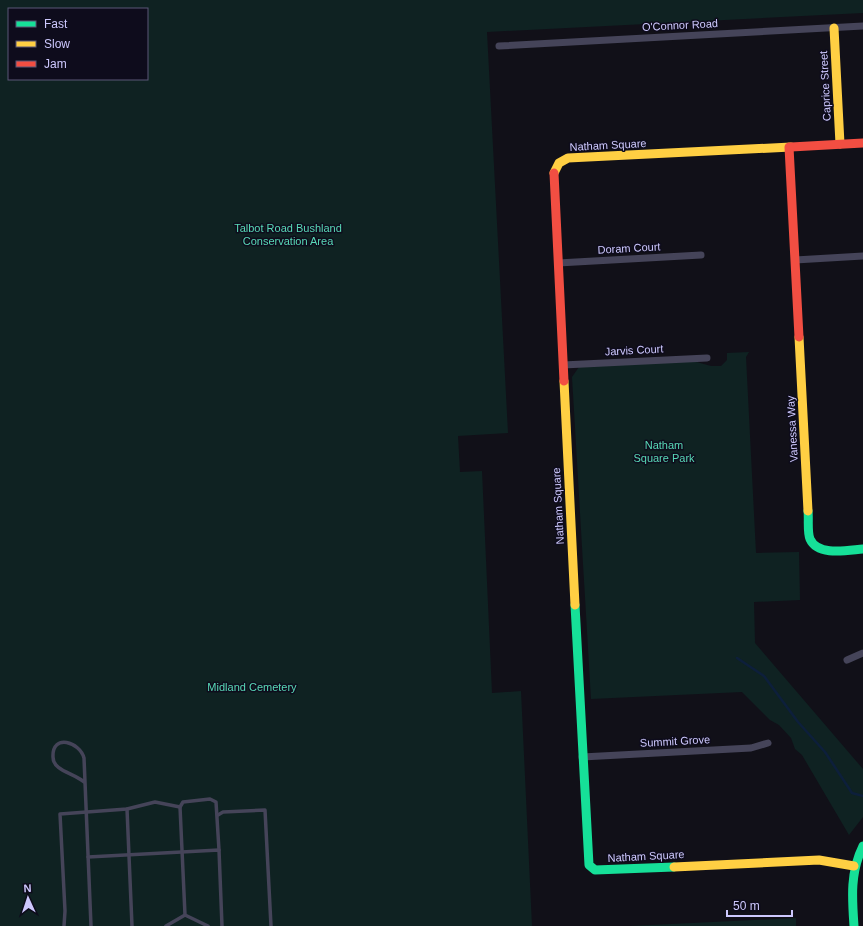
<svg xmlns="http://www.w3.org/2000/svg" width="863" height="926" viewBox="0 0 863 926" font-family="Helvetica,sans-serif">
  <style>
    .green { fill: #0f2222; fill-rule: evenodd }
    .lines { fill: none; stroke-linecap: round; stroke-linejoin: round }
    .stream { stroke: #0d1f3b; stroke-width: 2.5 }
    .lane { stroke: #454459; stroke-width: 3.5 }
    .street { stroke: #454459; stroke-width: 7 }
    .fast { stroke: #16e098; stroke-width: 9 }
    .slow { stroke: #ffcf43; stroke-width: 9 }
    .jam { stroke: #f24e42; stroke-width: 9 }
    .labels { text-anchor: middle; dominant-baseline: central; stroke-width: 3; stroke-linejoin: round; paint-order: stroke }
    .street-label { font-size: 11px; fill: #cdc8fd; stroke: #0e0c1c }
    .park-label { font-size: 11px; fill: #58d9b7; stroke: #0e0c1c }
  </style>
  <rect width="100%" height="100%" fill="#111018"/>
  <!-- green -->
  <g class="green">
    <path d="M0,0h863v13l-376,19 21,401 -50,3 2,36 22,-1 10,222 29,-2 11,235h-532zM9,9h138v70h-138z"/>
    <polygon points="749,352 746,357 756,553 799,552 800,600 754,602 755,643 863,769 863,817 849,835 802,755 795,749 791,738 779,725 770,720 742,692 591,699 572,377 579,367 693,361 711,366 721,366 727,360 727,353"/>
    <polygon points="796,918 796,926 630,926"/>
  </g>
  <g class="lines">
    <!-- stream -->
    <polyline class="stream" points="737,658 764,676 798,722 825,752 852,793 863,796"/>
    <!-- lane -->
    <g class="lane">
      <path d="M84,782c-10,-9 -31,-11 -31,-25 -1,-24 27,-15 31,1l7,168"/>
      <polyline points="180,807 183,802 210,799 216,802 219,850"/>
      <polyline points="127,809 132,926"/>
      <polyline points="218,815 223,812 265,810 271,926"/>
      <polyline points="88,857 219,850 222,926"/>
      <polyline points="64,926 65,911 60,814 127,809 155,802 180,807 185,915"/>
      <polyline points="166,926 185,915 208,926"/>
    </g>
    <!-- street -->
    <g class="street">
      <polyline points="499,46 863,26"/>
      <polyline points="795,260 863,256"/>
      <polyline points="558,263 701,255"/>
      <polyline points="563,365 707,358"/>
      <polyline points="847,660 863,653"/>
      <polyline points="582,757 751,748 768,743"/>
    </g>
    <!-- fast -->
    <g class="fast">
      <path d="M808,511c1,7 -1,21 2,28 8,18 39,11 53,10"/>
      <polyline points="575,605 589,865 595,870 674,867"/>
      <path d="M854,926c-2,-28 -4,-54 9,-80"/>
    </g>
    <!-- slow -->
    <g class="slow">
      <polyline points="834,28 840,144"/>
      <polyline points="554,173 559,163 568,158 791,147"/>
      <polyline points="799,337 808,511"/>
      <polyline points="564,381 575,605"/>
      <polyline points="674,867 819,860 854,866"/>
    </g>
    <!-- jam -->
    <g class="jam">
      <polyline points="789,147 799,337"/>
      <polyline points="791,147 863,143"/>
      <polyline points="554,173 564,381"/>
    </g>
  </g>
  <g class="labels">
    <!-- street labels -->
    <g class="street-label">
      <text transform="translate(680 25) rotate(-3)">O'Connor Road</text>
      <text transform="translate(825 86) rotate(-93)">Caprice Street</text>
      <text transform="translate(608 145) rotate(-3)">Natham Square</text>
      <text transform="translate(629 248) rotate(-3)">Doram Court</text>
      <text transform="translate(634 350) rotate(-3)">Jarvis Court</text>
      <text transform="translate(792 429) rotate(-93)">Vanessa Way</text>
      <text transform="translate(558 506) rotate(-93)">Natham Square</text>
      <text transform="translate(675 741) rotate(-3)">Summit Grove</text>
      <text transform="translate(646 856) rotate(-3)">Natham Square</text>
    </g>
    <!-- park labels -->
    <g class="park-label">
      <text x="288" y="228">Talbot Road Bushland<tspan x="288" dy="13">Conservation Area</tspan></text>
      <text x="664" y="445">Natham<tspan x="664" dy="13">Square Park</tspan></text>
      <text x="252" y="687">Midland Cemetery</text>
    </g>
  </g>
  <!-- legend -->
  <rect x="8" y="8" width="140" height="72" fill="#0e0c1c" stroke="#5a5776"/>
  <rect x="16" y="21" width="20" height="6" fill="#16e098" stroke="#5a5776"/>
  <text x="44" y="28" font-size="12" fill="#cdc8fd">Fast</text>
  <rect x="16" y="41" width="20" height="6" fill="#ffcf43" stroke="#5a5776"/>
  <text x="44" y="48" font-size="12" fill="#cdc8fd">Slow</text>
  <rect x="16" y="61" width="20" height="6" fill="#f24e42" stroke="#5a5776"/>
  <text x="44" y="68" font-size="12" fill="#cdc8fd">Jam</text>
  <!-- north arrow -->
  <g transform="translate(28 898) rotate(357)" stroke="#0e0c1c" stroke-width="3" paint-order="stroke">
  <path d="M0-3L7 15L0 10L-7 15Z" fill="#cdc8fd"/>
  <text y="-6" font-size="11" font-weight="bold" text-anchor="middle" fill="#cdc8fd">N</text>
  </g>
  <!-- scale -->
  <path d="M727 910v6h65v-6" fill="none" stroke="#cdc8fd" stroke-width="2"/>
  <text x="733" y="910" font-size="12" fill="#cdc8fd" stroke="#0e0c1c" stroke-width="3" paint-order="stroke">50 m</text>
</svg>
